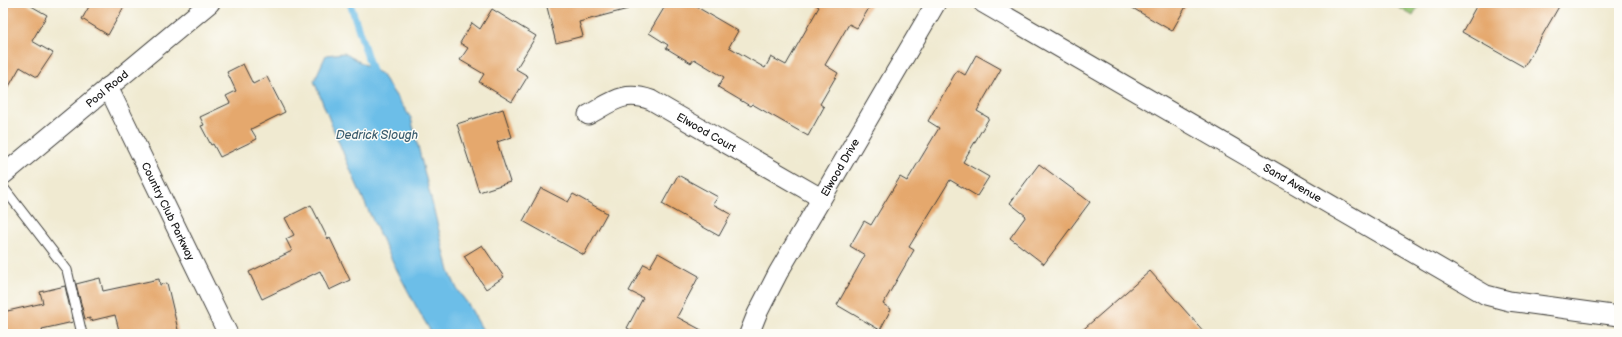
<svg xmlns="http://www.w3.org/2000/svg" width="1622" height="337" viewBox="0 0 1622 337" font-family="'Balsamiq Sans',sans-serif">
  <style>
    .green { fill: #96c473; stroke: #597048 }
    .water { fill: #6cbee8; stroke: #446d82 }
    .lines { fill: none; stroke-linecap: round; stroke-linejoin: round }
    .stream { stroke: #6cbee8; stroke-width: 7 }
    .building { fill: #e5a86d }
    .service-casing { stroke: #3c3b37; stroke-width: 11 }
    .minor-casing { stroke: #3c3b37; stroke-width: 21 }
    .service { stroke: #fff; stroke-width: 9 }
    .minor { stroke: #fff; stroke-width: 19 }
    .labels { text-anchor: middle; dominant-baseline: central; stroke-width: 3; stroke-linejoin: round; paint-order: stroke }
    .street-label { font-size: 11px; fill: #1c1c1c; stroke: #fdfcf7 }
    .water-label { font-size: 12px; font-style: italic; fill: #3c5d6e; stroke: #fdfcf7 }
  </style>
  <rect width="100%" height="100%" fill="#fdfcf7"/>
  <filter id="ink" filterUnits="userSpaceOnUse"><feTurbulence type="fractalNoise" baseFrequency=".025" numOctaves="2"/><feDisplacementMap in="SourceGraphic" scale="8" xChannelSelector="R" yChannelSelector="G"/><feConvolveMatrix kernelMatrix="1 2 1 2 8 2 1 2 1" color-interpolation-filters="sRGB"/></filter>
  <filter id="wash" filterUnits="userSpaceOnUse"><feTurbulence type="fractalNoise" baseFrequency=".012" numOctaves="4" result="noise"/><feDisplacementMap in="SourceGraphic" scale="16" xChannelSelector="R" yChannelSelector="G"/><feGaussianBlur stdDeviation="0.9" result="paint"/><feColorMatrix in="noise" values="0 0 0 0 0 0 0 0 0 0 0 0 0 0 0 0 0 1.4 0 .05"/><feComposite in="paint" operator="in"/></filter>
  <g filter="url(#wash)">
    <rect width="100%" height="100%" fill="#f0ead1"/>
    <!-- green -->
    <polygon class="green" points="1391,3 1420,3 1413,16"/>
    <!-- water -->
    <path class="water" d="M344,53l37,21 30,44 38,153 9,20 10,13 17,30h-53c-47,-79 -84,-167 -118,-253l12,-26z"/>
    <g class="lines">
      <!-- stream -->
      <polyline class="stream" points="350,3 374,77"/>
    </g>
    <g id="blocks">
      <!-- building -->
      <g class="building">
        <polygon points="3,3 26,3 47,15 32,41 53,53 37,77 20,67 3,97"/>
        <polygon points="91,3 126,3 108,35 82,19"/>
        <polygon points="546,3 627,3 628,9 579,22 583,36 556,43"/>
        <polygon points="667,3 690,3 738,31 729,47 765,68 771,57 786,65 819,7 813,3 872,3 857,28 849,24 825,65 838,73 820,104 824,107 808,136 752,104 750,106 718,87 724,77 694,59 691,63 666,48 668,45 649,33"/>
        <polygon points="1124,3 1188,3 1172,31"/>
        <polygon points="1478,3 1561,3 1524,67 1462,32"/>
        <polygon points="492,9 536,36 516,69 528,76 512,102 479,82 484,74 460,60 468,48 460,43 472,23 480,29"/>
        <polygon points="976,55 1001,69 977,111 989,118 963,162 989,177 977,196 950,180 909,247 914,250 883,304 891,309 880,330 837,305 865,255 850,246 864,221 871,225 900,177 907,181 939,128 928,121 957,70 965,75"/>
        <polygon points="243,64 253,84 267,77 285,112 251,129 257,139 220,157 213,144 211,145 201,126 204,125 200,117 230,103 226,96 236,91 227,72"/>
        <polygon points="503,109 512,137 497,142 510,182 479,192 457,124"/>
        <polygon points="1039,164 1090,202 1044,264 1010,238 1026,216 1010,203"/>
        <polygon points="678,175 718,197 713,204 731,214 719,236 662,204"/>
        <polygon points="541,188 568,202 573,194 607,213 584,255 523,221"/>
        <polygon points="311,205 328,239 330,238 350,280 329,290 320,271 262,299 249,272 292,251 286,239 294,235 285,218"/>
        <polygon points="482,245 504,277 486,289 464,256"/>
        <polygon points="658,253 699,276 677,317 709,334 639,334 627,328 643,298 629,291 644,264 650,267"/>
        <polygon points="1150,271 1206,334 1078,334"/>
        <polygon points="100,278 103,291 159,279 160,285 167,283 179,334 120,334 115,315 90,321 90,318 85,319 76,284"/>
        <polygon points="65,286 73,322 42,329 43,334 3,334 3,312 43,303 40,292"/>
      </g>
    </g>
  </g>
  <g filter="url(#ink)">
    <use href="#blocks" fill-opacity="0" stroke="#3c3b37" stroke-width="1"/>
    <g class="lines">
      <!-- service casing -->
      <g class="service-casing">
        <polyline id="service" points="3,187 67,270 82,334"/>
      </g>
      <!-- minor casing -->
      <g class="minor-casing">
        <g id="minor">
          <path id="s1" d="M983,3l503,292 23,6 110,15"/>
          <path id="s2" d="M108,87l120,247"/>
          <path id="s3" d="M588,115c24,-13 35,-25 63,-15l170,98"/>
          <path id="s4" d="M3,175l207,-172"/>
          <path id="s5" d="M749,334l8,-20 21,-41 158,-270"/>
        </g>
      </g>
      <!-- service -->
      <use href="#service" class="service"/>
      <!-- minor -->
      <use href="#minor" class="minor"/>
    </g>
  </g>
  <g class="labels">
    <!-- street labels -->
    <g class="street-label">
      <text stroke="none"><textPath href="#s4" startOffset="135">Pool Road</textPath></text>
      <text stroke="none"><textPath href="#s3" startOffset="132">Elwood Court</textPath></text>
      <text stroke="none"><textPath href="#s5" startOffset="190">Elwood Drive</textPath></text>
      <text stroke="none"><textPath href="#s1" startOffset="358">Sand Avenue</textPath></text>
      <text stroke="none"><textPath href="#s2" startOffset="138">Country Club Parkway</textPath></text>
    </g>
    <!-- water labels -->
    <g class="water-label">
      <text x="377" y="135">Dedrick Slough</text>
    </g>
  </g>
  <!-- margin -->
  <rect width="1622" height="337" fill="none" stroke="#fdfcf7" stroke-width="16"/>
</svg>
